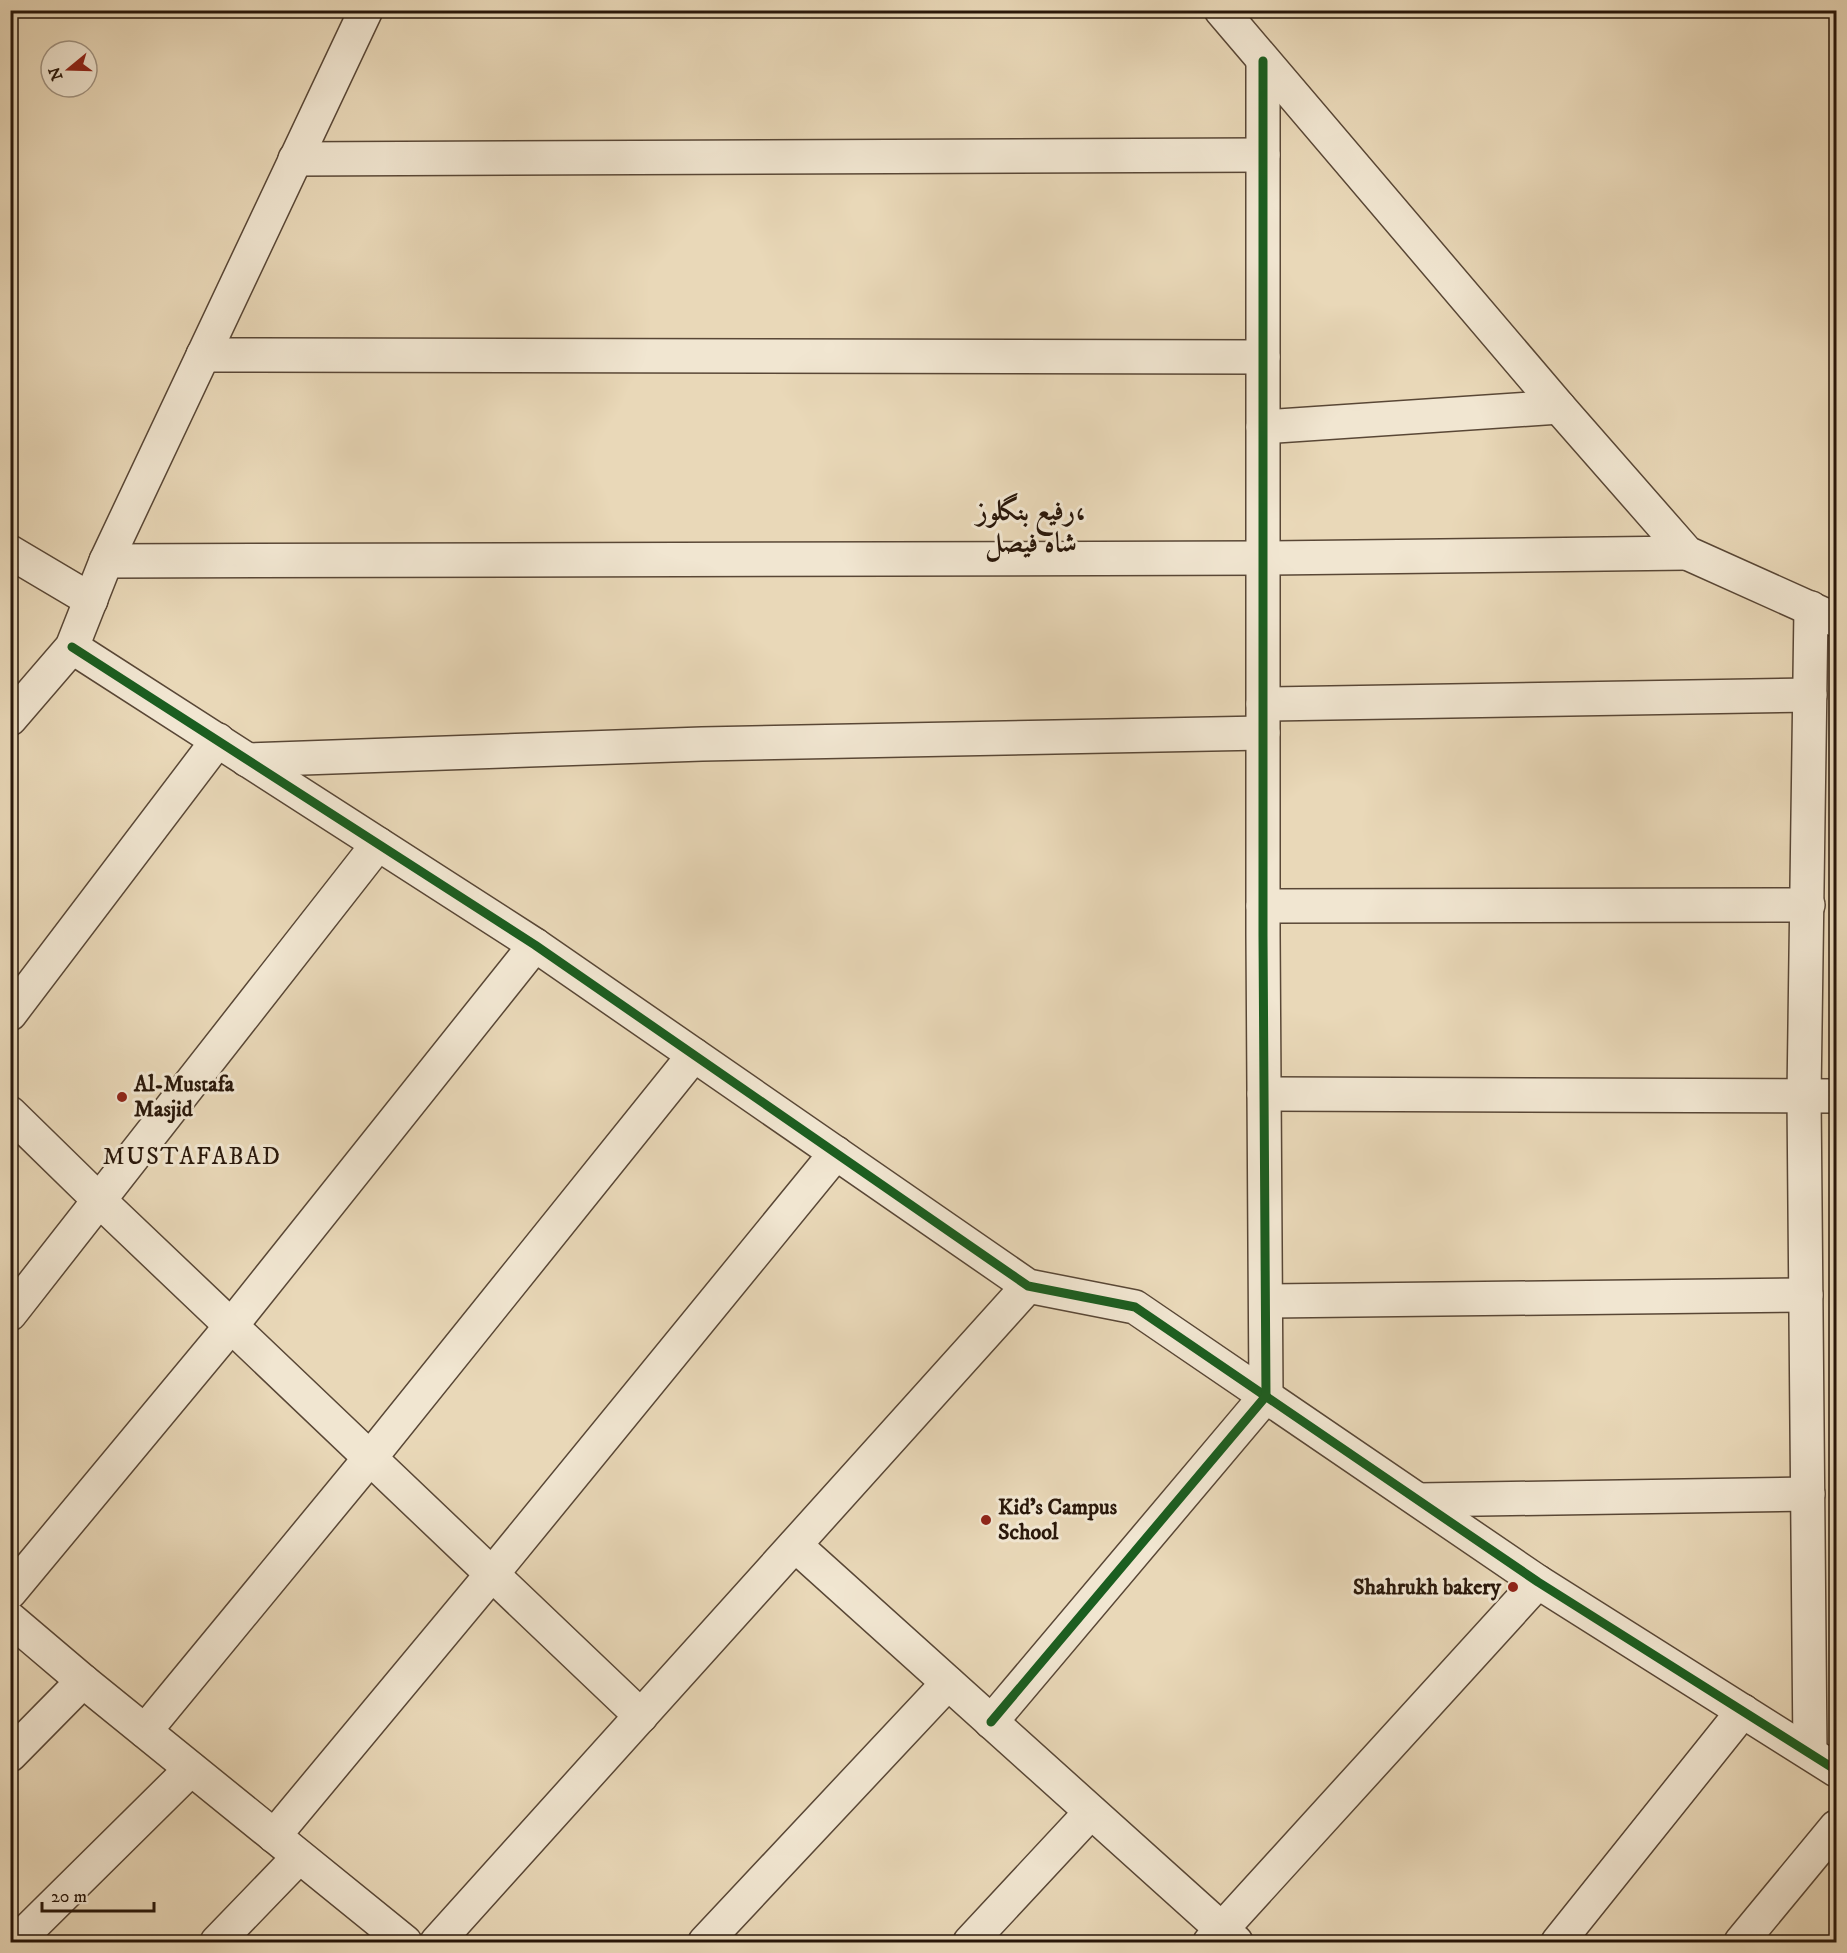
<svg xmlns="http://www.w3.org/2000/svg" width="1847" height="1953" viewBox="0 0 1847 1953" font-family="'IM FELL DW Pica',Amiri,serif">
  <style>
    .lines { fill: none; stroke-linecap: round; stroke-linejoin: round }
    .street-casing { stroke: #594736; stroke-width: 36 }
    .street { stroke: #f1e6d1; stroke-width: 33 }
    .cycleway-casing { stroke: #f1e6d1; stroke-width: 13 }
    .cycleway { stroke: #1b5e20; stroke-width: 9 }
    .poi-dot { fill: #8f2418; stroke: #f1e6d1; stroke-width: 2 }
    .labels { text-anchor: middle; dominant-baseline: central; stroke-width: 6; stroke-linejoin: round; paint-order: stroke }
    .poi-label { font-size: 22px; font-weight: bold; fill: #29170a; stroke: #f1e6d1; text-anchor: start }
    .neighbourhood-label { font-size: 24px; letter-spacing: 1.5px; fill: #29170a; stroke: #f1e6d1 }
    .district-label { font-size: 28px; font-weight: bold; fill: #29170a; stroke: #f1e6d1 }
  </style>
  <rect width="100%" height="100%" fill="#e9d8b8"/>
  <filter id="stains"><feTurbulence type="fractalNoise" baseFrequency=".00333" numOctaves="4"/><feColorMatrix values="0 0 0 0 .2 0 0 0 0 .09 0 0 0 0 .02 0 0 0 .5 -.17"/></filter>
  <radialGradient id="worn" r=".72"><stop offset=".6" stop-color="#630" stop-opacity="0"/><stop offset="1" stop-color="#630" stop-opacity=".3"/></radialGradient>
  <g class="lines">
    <!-- street casing -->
    <g class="street-casing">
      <g id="street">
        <polyline points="1221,10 1559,407 1687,553 1836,620"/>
        <polyline points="295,159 1263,155"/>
        <polyline points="203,355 1263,357"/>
        <polyline points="1263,427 1559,407"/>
        <polyline points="10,552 91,600"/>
        <polyline points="106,561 1263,558 1687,553"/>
        <polyline points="72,647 535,945 1028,1286 1135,1307 1538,1582 1836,1770"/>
        <polyline points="1263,704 1810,695"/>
        <polyline points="10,719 72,647 106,561 366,10"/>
        <polyline points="247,760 702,744 1263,733"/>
        <polyline points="1263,906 1808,905"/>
        <polyline points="10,1014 218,740"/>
        <polyline points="1264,1094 1836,1096"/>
        <polyline points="10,1113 99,1200 641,1716"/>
        <polyline points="1266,1301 1806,1295"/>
        <polyline points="10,1314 378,844"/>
        <polyline points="1419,1500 1808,1494"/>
        <polyline points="795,1545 1236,1942"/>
        <polyline points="10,1592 231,1326 535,945"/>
        <polyline points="10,1619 83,1681 405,1942"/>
        <polyline points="991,1722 1266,1396 1263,935 1263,61"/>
        <polyline points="145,1731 370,1458 694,1055"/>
        <polyline points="1810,1753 1804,1096 1811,608"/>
        <polyline points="10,1755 83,1681"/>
        <polyline points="274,1836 492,1574 836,1153"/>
        <polyline points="16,1942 191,1769"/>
        <polyline points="217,1942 299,1857"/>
        <polyline points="437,1942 1028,1286"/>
        <polyline points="705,1942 948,1683"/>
        <polyline points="970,1942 1091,1812"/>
        <polyline points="1210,1942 1538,1582"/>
        <polyline points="1558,1942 1743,1711"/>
        <polyline points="1741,1942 1836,1827"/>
      </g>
    </g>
    <!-- street -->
    <use href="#street" class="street"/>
    <!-- cycleway casing -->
    <g class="cycleway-casing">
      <g id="cycleway">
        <polyline points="72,647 535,945 1028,1286 1135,1307 1538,1582 1836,1770"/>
        <polyline points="991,1722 1266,1396 1263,935 1263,61"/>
      </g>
    </g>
    <!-- cycleway -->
    <use href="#cycleway" class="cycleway"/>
  </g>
  <!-- markers -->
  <g class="poi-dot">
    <circle cx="122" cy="1097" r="6"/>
    <circle cx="986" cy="1520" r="6"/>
    <circle cx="1513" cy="1587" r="6"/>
  </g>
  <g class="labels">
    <!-- poi labels -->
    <g class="poi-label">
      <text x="134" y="1084">Al-Mustafa<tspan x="134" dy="25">Masjid</tspan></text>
      <text x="998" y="1507">Kid's Campus<tspan x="998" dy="25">School</tspan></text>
      <text x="1501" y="1587" text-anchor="end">Shahrukh bakery</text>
    </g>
    <!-- neighbourhood labels -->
    <g class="neighbourhood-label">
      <text x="192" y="1157">MUSTAFABAD</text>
    </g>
    <!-- district labels -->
    <g class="district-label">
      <text x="1031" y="511">رفیع بنگلوز،<tspan x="1031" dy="32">شاہ فیصل</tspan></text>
    </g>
  </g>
  <!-- margin -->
  <rect width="1847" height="1953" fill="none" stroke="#e9d8b8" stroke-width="36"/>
  <rect x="12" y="12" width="1823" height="1929" fill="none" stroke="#29170a" stroke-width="3"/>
  <rect x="18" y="18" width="1811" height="1917" fill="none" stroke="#29170a" stroke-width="1.5"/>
  <!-- north arrow -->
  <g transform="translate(69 69) rotate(251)"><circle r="28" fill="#f1e6d1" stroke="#a19381" stroke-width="1.5"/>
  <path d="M0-4.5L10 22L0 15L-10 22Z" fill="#8f2418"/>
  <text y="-9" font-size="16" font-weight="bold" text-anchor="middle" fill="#29170a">N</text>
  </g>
  <!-- scale -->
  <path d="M42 1902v9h112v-9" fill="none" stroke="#29170a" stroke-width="3"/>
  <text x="51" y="1902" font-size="18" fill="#29170a" stroke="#f1e6d1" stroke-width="4.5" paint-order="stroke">20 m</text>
  <rect width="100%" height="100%" filter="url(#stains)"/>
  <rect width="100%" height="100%" fill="url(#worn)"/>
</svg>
